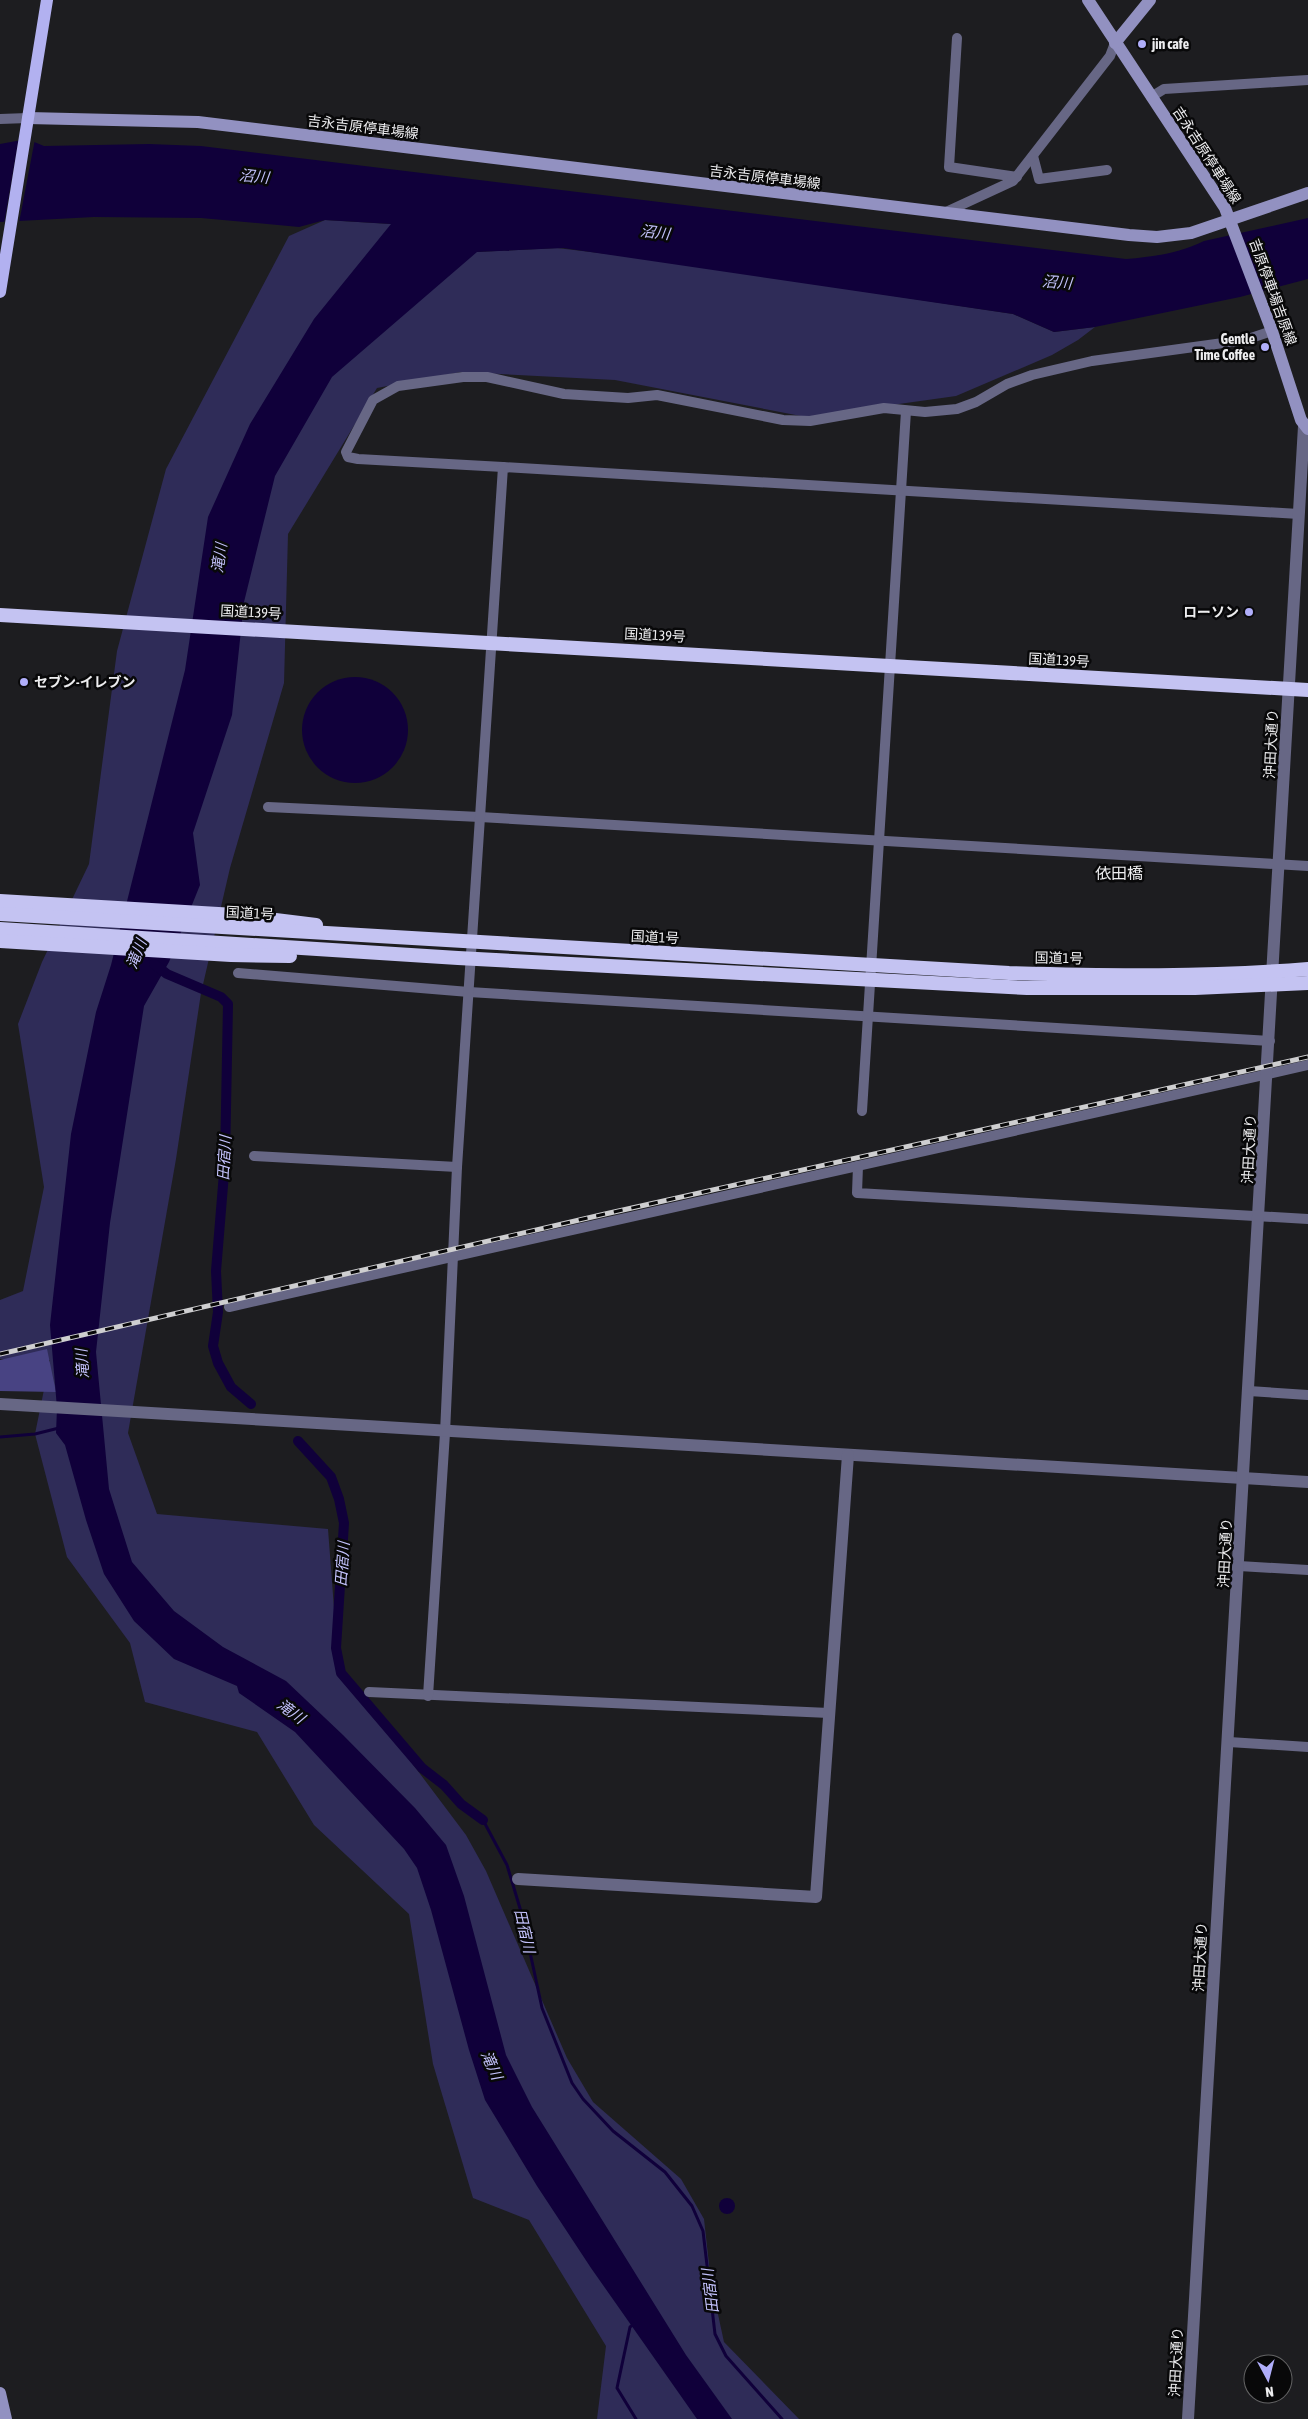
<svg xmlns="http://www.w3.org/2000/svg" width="1308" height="2419" viewBox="0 0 1308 2419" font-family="'Asap Condensed','Noto Sans JP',sans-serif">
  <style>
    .green { fill: #2f2c58 }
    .forest { fill: #484383 }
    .water { fill: #10003a }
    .pier { fill: #1d1d20 }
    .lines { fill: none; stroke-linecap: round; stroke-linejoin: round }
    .stream { stroke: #10003a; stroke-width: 3 }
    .canal { stroke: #10003a; stroke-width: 10 }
    .minor { stroke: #676785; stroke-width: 10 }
    .tertiary { stroke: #676785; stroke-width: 12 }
    .secondary { stroke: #9291c1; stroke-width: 12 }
    .primary { stroke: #b2b1f0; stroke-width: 12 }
    .trunk { stroke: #c4c3f2; stroke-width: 14 }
    .rail-casing { stroke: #ceced0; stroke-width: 5 }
    .rail { stroke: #080809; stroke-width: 3; stroke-dasharray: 9; stroke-linecap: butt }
    .poi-dot { fill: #b0aefa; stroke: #080809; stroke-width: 2 }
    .labels { text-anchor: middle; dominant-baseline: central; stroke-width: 5; stroke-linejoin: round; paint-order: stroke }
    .poi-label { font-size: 14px; font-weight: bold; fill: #ededef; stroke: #080809; text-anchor: start }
    .street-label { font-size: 14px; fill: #ededef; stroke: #080809 }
    .water-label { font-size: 15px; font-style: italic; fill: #c3c2fc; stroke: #080809 }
    .quarter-label { font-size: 16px; fill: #ededef; stroke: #080809 }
  </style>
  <rect width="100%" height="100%" fill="#1d1d20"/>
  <!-- green -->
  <polygon class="green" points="325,220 391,224 477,252 557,248 650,259 1013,314 1054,332 1095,327 1078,340 1052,355 956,396 806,417 615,380 461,372 377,388 288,534 284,683 230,868 201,993 176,1159 128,1433 157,1514 328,1529 338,1661 369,1706 466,1835 486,1871 567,2058 593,2102 681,2179 704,2219 711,2282 724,2342 799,2419 597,2419 606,2346 529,2220 473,2198 433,2064 409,1914 314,1825 257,1732 145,1702 130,1643 67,1557 35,1434 50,1360 0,1359 0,1300 23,1291 44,1187 18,1024 42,962 89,864 117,651 166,469 289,236"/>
  <!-- forest -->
  <polygon class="forest" points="47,1349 56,1392 0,1391 0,1360"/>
  <!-- water -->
  <g class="water">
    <path d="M27,139l17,7 105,-2 52,2 925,113c26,-2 54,-6 78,-18l104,-23v61l-68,18 -145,30 -41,5 -41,-18 -450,-66 -86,4 -145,125 -57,99 -31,126 -12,113 -39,118 7,52 -31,77 -25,44 -34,217 -14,129 13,137 23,73 42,49 49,36 63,34 57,54 72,73 31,37 18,51 42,159 26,52 154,248 46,64h-35l-106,-151 -54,-82 -52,-86 -16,-50 -38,-140 -14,-42 -13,-19 -109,-117 -56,-39 -2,-7 -63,-27 -40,-38 -30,-47 -18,-54 -21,-75 -9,-12 1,-25 -7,-83 21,-191 25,-122 15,-47 74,-295 23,-153 42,-93 64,-105 77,-95 -66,-4 -26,7 -98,-9 -107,-1 -94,5v-78z"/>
    <circle cx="355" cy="730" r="53"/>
    <circle cx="727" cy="2206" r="8"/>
  </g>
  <!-- pier -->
  <polygon class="pier" points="28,136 35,139 19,223 4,224 19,137"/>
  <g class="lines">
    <!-- stream -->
    <g class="stream">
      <polyline points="0,1437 35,1434 59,1428"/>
      <polyline points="483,1820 507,1865 522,1915 542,2008 572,2083 583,2099 613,2131 665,2172 692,2206 703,2231 715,2334 726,2356 782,2419"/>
      <polyline points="634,2324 630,2327 617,2388 636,2419"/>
    </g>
    <!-- canal -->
    <g class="canal">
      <polyline points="154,964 167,974 221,997 228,1004 225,1161 216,1271 218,1312 213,1346 218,1363 231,1387 251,1404"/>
      <polyline points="298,1441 331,1477 339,1499 344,1523 336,1648 341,1673 422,1768 444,1785 461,1804 483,1820"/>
    </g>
    <!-- minor -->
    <g class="minor">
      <polyline points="957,38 949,167 1017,177"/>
      <polyline points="1151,97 1164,89 1308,80"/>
      <polyline points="0,119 28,118"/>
      <polyline points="1033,156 1039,179 1107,170"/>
      <polyline points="946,212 1013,181 1110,56 1115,43"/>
      <polyline points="503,467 358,459 348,457 346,452 373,400 398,386 463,377 487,377 564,394 628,398 657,395 783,420 810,421 884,408 925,412 957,409 976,402 1007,384 1032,375 1092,361 1245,340 1272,331"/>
      <polyline points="268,807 480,817 1308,866"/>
      <polyline points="238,973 469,992 1270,1041"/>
      <polyline points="862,1111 906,411"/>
      <polyline points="254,1156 457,1167"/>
      <polyline points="858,1166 857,1193 1308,1219"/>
      <polyline points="229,1307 1308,1065"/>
      <polyline points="1249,1391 1308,1395"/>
      <polyline points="1239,1566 1308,1570"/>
      <polyline points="369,1692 829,1713"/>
      <polyline points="428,1696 445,1433 457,1167 503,467 1299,514"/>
      <polyline points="1229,1742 1308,1747"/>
    </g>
    <!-- tertiary -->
    <g class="tertiary">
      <polyline points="0,1404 1308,1482"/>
      <polyline points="518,1879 816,1897 848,1455"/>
      <polyline points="1188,2419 1304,426"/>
    </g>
    <!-- secondary -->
    <g class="secondary">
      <polyline points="1088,0 1225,208 1272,331 1301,420 1308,429"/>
      <polyline points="1115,43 1150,0"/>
      <polyline points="28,118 198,122 1129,235 1157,237 1191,233 1308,193"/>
      <polyline points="0,2393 6,2419"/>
    </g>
    <!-- primary -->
    <polyline class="primary" points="0,292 47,0"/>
    <!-- trunk -->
    <g class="trunk">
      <polyline points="0,615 1308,690"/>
      <polyline points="0,901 235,915 316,925"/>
      <path d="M0,914l1009,59c100,3 200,4 299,-4"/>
      <polyline points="0,929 458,958 1027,988 1195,988 1308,983"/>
      <polyline points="0,941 231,955 290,956"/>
    </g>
    <!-- rail casing -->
    <g class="rail-casing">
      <polyline id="rail" points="0,1354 605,1214 1308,1057"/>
    </g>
    <!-- rail -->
    <use href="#rail" class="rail"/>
  </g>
  <!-- markers -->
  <g class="poi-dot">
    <circle cx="1142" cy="44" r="5"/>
    <circle cx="1265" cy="347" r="5"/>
    <circle cx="1249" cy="612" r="5"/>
    <circle cx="24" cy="682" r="5"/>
  </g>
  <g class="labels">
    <!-- poi labels -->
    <g class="poi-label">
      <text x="1152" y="44">jin cafe</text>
      <text x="1255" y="339" text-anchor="end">Gentle<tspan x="1255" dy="16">Time Coffee</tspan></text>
      <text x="1239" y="612" text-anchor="end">ローソン</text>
      <text x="34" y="682">セブン-イレブン</text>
    </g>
    <!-- street labels -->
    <g class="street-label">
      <text transform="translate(363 127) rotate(7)">吉永吉原停車場線</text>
      <text transform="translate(1207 155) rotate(57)">吉永吉原停車場線</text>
      <text transform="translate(765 177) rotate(7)">吉永吉原停車場線</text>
      <text transform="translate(1273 292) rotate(70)">吉原停車場吉原線</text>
      <text transform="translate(251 612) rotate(3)">国道139号</text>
      <text transform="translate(655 635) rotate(3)">国道139号</text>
      <text transform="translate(1059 660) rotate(3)">国道139号</text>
      <text transform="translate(1271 744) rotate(-87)">沖田大通り</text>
      <text transform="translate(250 913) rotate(3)">国道1号</text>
      <text transform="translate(655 937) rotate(3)">国道1号</text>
      <text transform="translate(1059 958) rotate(1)">国道1号</text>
      <text transform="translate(1249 1149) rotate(-87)">沖田大通り</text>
      <text transform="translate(1225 1553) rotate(-87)">沖田大通り</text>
      <text transform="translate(1200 1957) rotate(-87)">沖田大通り</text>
      <text transform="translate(1176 2362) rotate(-87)">沖田大通り</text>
    </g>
    <!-- water labels -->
    <g class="water-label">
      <text transform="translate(254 176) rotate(6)">沼川</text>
      <text transform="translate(655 232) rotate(7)">沼川</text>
      <text transform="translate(1057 282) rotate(5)">沼川</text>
      <text transform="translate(219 558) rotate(-82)">滝川</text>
      <text transform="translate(136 954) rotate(-69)">滝川</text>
      <text transform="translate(224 1158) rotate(-87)">田宿川</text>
      <text transform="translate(82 1364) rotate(-94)">滝川</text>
      <text transform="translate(342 1564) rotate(-86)">田宿川</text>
      <text transform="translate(291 1711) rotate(36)">滝川</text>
      <text transform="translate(525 1931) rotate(77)">田宿川</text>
      <text transform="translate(492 2065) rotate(66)">滝川</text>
      <text transform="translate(710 2291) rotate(-97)">田宿川</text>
    </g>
    <!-- quarter labels -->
    <g class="quarter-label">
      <text x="1119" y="873">依田橋</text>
    </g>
  </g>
  <!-- north arrow -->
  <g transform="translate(1268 2379) rotate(173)"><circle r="24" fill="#080809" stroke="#646465"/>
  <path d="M0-4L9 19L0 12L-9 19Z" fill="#b0aefa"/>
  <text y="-8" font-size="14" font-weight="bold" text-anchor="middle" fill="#ededef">N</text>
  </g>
</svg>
